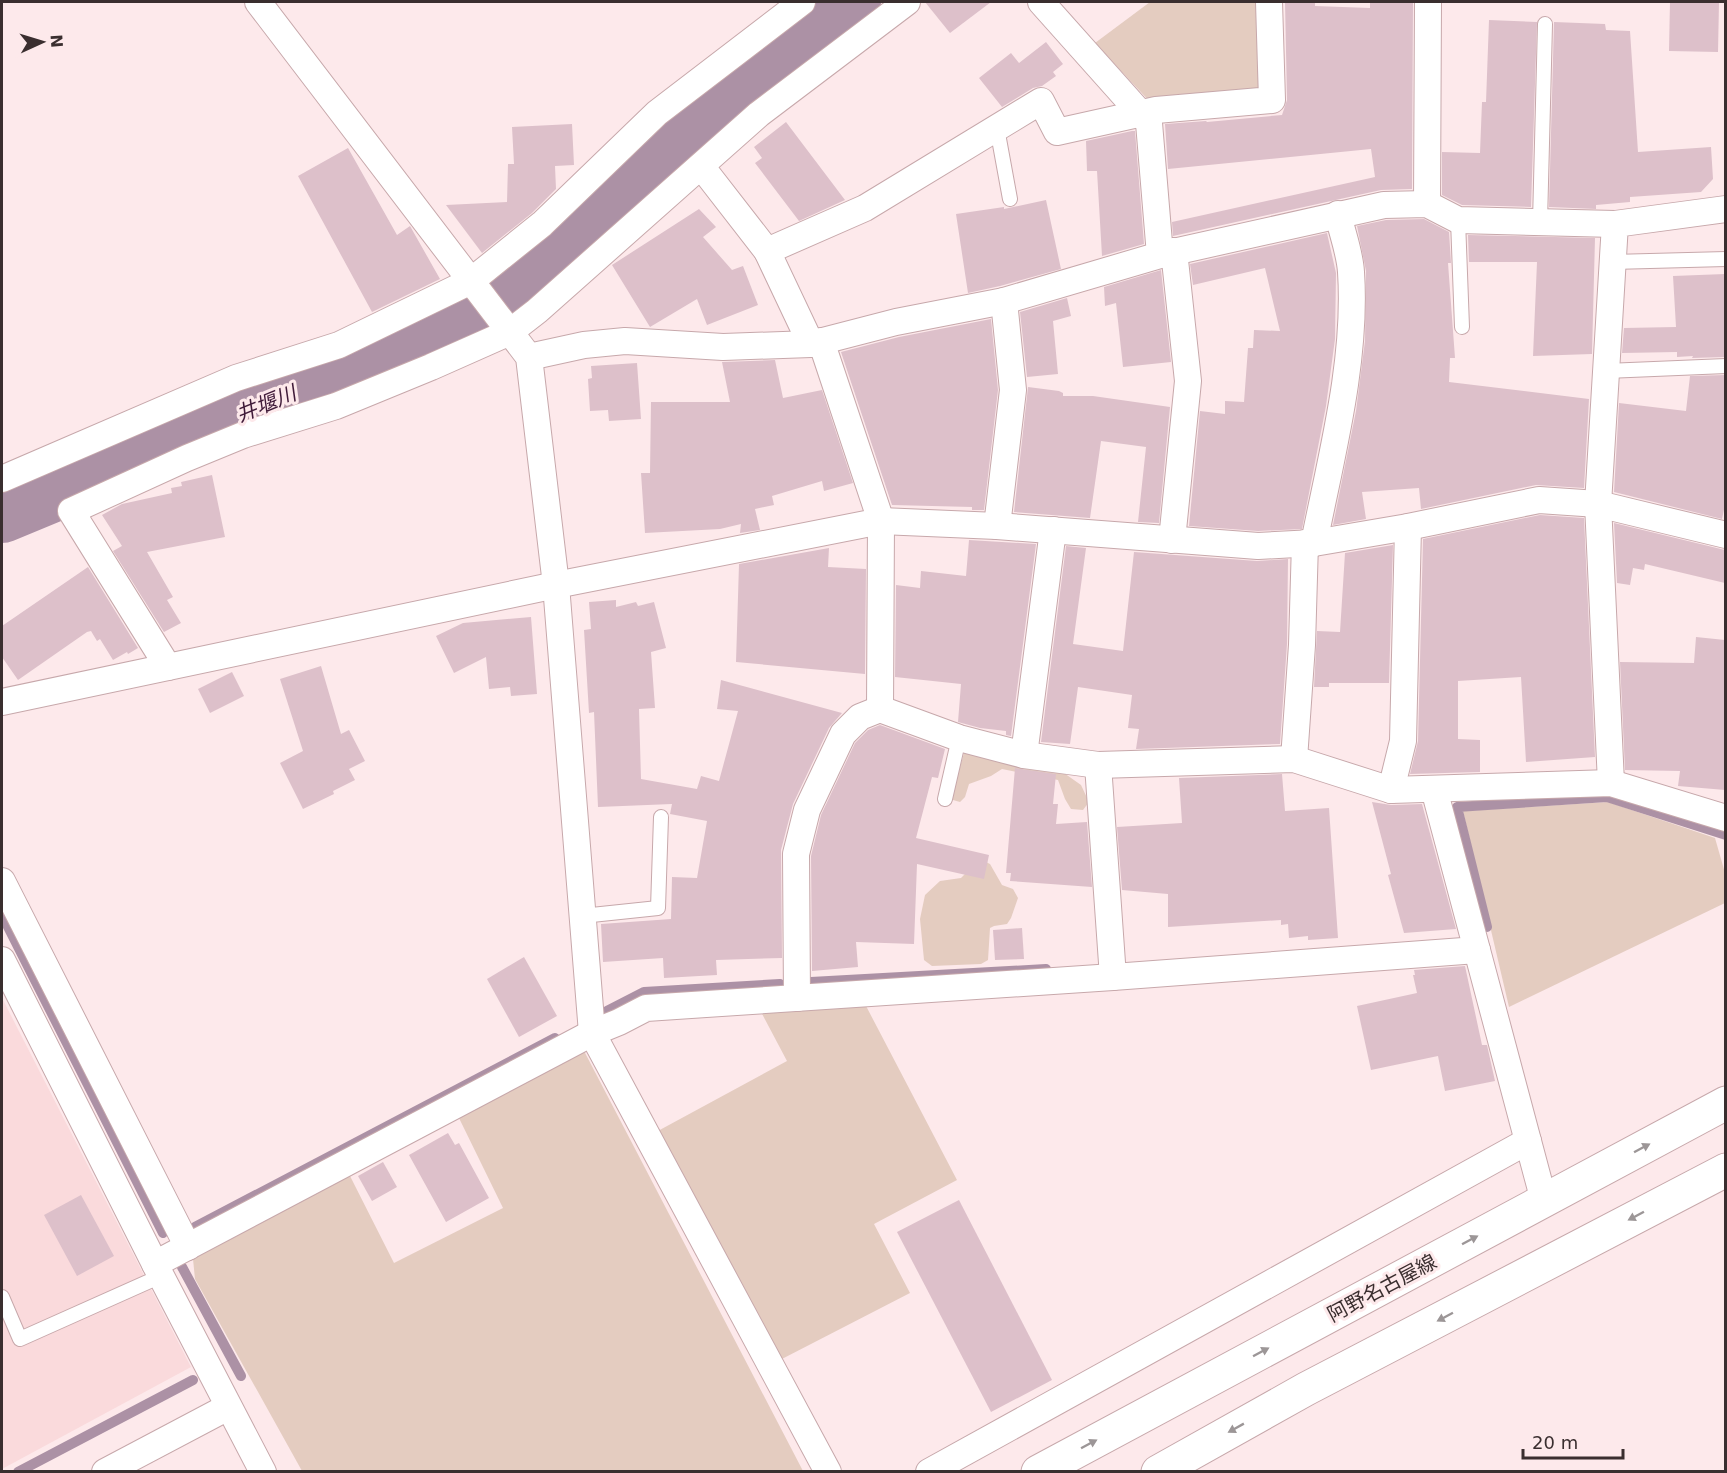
<svg xmlns="http://www.w3.org/2000/svg" width="1727" height="1473" viewBox="0 0 1727 1473" font-family="'DejaVu Sans','Noto Sans JP',sans-serif">
  <style>
    .built { fill: #fadadc }
    .green { fill: #e4ccc0 }
    .lines { fill: none; stroke-linecap: round; stroke-linejoin: round }
    .stream { stroke: #ac91a5; stroke-width: 10 }
    .river { stroke: #ac91a5; stroke-width: 60 }
    .building { fill: #ddc0ca }
    .service-casing { stroke: #c7a8ab; stroke-width: 16 }
    .minor-casing { stroke: #c7a8ab; stroke-width: 28 }
    .secondary-casing { stroke: #c7a8ab; stroke-width: 35 }
    .service { stroke: #fff; stroke-width: 14 }
    .minor { stroke: #fff; stroke-width: 26 }
    .secondary { stroke: #fff; stroke-width: 33 }
    .oneway { fill: #9c9697 }
    .labels { text-anchor: middle; dominant-baseline: central; stroke-width: 6; stroke-linejoin: round; paint-order: stroke }
    .street-label { font-size: 20px; fill: #3a2e2f; stroke: #fde9eb }
    .water-label { font-size: 21px; font-style: italic; fill: #401b39; stroke: #fde9eb }
  </style>
  <rect width="100%" height="100%" fill="#fde9eb"/>
  <!-- built -->
  <polygon class="built" points="2,998 191,1367 2,1469"/>
  <!-- green -->
  <g class="green">
    <polygon points="1150,2 1261,2 1264,94 1152,104 1095,43"/>
    <polygon points="974,752 1064,773 1081,785 1089,802 1083,810 1071,809 1065,799 1058,780 1002,769 991,776 969,784 965,797 960,802 953,800 953,792 964,753"/>
    <polygon points="1608,802 1715,838 1725,873 1725,903 1509,1007 1463,811"/>
    <polygon points="980,859 990,864 1002,885 1013,889 1018,898 1011,918 1007,924 994,926 990,928 988,960 981,964 932,966 924,960 920,919 925,895 940,881 961,878"/>
    <polygon points="865,1004 957,1180 874,1224 910,1293 778,1361 656,1132 787,1061 760,1010"/>
    <polygon points="583,1049 803,1471 302,1471 195,1279 193,1259 349,1174 394,1263 503,1208 458,1116"/>
  </g>
  <g class="lines">
    <!-- stream -->
    <g class="stream">
      <polyline points="2,915 163,1233"/>
      <polyline points="1487,927 1457,807 1607,797 1726,835"/>
      <polyline points="811,982 1046,969"/>
      <polyline points="607,1011 644,992 780,984"/>
      <polyline points="195,1227 555,1038"/>
      <polyline points="182,1267 241,1376"/>
      <polyline points="18,1472 193,1380"/>
    </g>
    <!-- river -->
    <polyline class="river" points="2,513 292,393 424,345 525,284 753,75 851,2"/>
  </g>
  <!-- building -->
  <g class="building">
    <polygon points="925,2 991,2 950,33"/>
    <polygon points="1285,2 1315,2 1315,6 1370,8 1370,2 1413,2 1412,189 1381,190 1173,236 1172,222 1375,177 1371,149 1168,169 1165,124 1206,121 1207,122 1282,115 1287,100"/>
    <polygon points="1670,2 1719,2 1718,52 1669,51"/>
    <polygon points="1489,20 1537,22 1531,207 1462,205 1442,195 1442,152 1480,153 1482,102 1486,102"/>
    <polygon points="1554,22 1605,24 1606,30 1630,31 1638,152 1711,147 1713,179 1701,192 1630,197 1630,202 1596,205 1596,209 1549,207"/>
    <polygon points="1046,42 1063,64 1053,72 1056,76 1042,86 1033,88 1002,107 979,78 1011,53 1019,63"/>
    <polygon points="786,122 845,200 799,221 755,163 762,158 754,147"/>
    <polygon points="572,124 574,165 555,166 556,189 532,213 482,253 446,205 507,202 508,164 514,164 512,127"/>
    <polygon points="1132,131 1135,131 1144,244 1102,256 1097,171 1087,171 1086,141"/>
    <polygon points="348,148 397,235 410,226 440,279 372,312 298,176"/>
    <polygon points="1046,200 1061,269 1000,286 968,293 956,214 1004,207 1004,209"/>
    <polygon points="699,209 716,227 703,237 732,270 743,266 758,305 707,325 697,299 650,327 612,265"/>
    <polygon points="1424,219 1449,232 1451,263 1448,263 1455,358 1450,358 1449,382 1589,399 1584,488 1536,485 1421,509 1419,488 1362,492 1366,519 1333,525 1356,411 1365,341 1366,271 1357,226 1386,220"/>
    <polygon points="1327,233 1336,273 1335,339 1326,406 1302,529 1258,531 1189,526 1200,411 1225,414 1225,401 1244,402 1248,348 1253,348 1254,330 1280,331 1265,268 1193,285 1190,264"/>
    <polygon points="1468,235 1595,238 1592,354 1533,356 1537,262 1469,262"/>
    <polygon points="1161,270 1171,362 1123,367 1116,303 1105,306 1104,287"/>
    <polygon points="1725,274 1725,357 1692,358 1693,356 1677,357 1677,352 1622,353 1624,328 1676,327 1673,276"/>
    <polygon points="1067,298 1071,316 1053,321 1058,374 1027,377 1020,312"/>
    <polygon points="991,319 998,390 984,510 972,510 972,507 892,505 841,352 899,337"/>
    <polygon points="775,360 783,398 822,390 853,483 824,491 822,481 772,496 774,505 755,509 760,530 740,533 741,524 720,529 645,533 641,473 650,473 651,402 730,402 722,362"/>
    <polygon points="637,363 641,419 609,421 608,410 590,411 588,379 592,378 591,366"/>
    <polygon points="1725,375 1725,505 1722,519 1614,492 1619,403 1686,411 1690,376"/>
    <polygon points="1028,387 1059,391 1063,393 1063,396 1093,396 1170,407 1159,523 1138,522 1146,447 1101,441 1090,518 1014,512"/>
    <polygon points="212,475 225,537 147,552 173,597 167,600 181,623 164,632 113,551 122,546 102,515 122,504 172,493 171,488 182,486 181,482"/>
    <polygon points="1540,515 1584,518 1595,757 1526,762 1521,677 1458,681 1458,739 1480,740 1480,772 1410,774 1418,741 1423,539"/>
    <polygon points="1614,523 1725,550 1725,583 1645,564 1644,570 1633,568 1630,585 1617,583"/>
    <polygon points="969,540 1036,544 1011,736 1006,735 1006,731 980,728 958,722 961,684 895,677 896,585 920,588 921,571 966,576"/>
    <polygon points="1393,545 1389,683 1329,683 1329,687 1314,687 1317,631 1340,632 1345,553"/>
    <polygon points="1066,546 1086,548 1073,644 1123,651 1134,552 1257,561 1288,559 1287,644 1280,744 1136,749 1139,729 1128,728 1132,695 1078,687 1070,744 1041,742"/>
    <polygon points="829,548 828,567 866,569 865,674 736,662 739,564"/>
    <polygon points="88,567 138,648 128,654 127,652 113,660 100,639 97,641 91,631 87,632 18,680 2,657 2,626"/>
    <polygon points="616,600 616,607 636,602 638,606 654,602 666,648 651,652 655,708 639,709 641,779 697,789 701,776 719,781 738,711 717,709 721,680 842,713 829,728 793,804 781,850 782,958 716,960 717,975 664,978 663,958 603,962 601,924 671,919 672,877 697,878 707,821 670,814 672,804 598,807 594,712 589,713 584,630 591,629 589,602"/>
    <polygon points="531,617 537,694 511,696 510,687 489,689 486,657 454,673 436,636 463,623"/>
    <polygon points="1696,637 1725,640 1725,790 1678,786 1680,771 1625,770 1620,662 1694,663"/>
    <polygon points="321,666 341,734 349,730 365,761 349,769 355,780 333,791 334,794 303,809 280,763 303,751 280,679"/>
    <polygon points="232,672 244,696 210,713 198,689"/>
    <polygon points="880,725 945,749 938,778 932,777 916,838 989,855 984,879 917,864 914,944 856,942 858,967 812,971 811,856 821,815 855,743 868,730"/>
    <polygon points="1015,768 1056,774 1053,804 1058,804 1056,824 1087,822 1092,887 1010,881 1011,873 1006,873"/>
    <polygon points="1282,774 1285,811 1329,808 1338,938 1308,940 1308,936 1289,938 1288,924 1281,925 1281,920 1168,927 1168,894 1122,890 1117,827 1182,823 1179,778"/>
    <polygon points="1372,802 1391,805 1422,804 1456,929 1404,933 1388,875 1391,874"/>
    <polygon points="1022,928 1024,959 995,960 993,930"/>
    <polygon points="524,957 557,1016 519,1037 487,979"/>
    <polygon points="1465,966 1482,1045 1487,1045 1495,1081 1445,1091 1438,1056 1371,1070 1357,1006 1417,993 1413,975 1415,975 1414,970"/>
    <polygon points="448,1133 455,1145 459,1143 489,1198 446,1222 409,1155"/>
    <polygon points="383,1162 397,1187 372,1201 358,1176"/>
    <polygon points="81,1195 114,1256 77,1276 44,1215"/>
    <polygon points="959,1200 1052,1380 991,1412 897,1232"/>
  </g>
  <g class="lines">
    <!-- service casing -->
    <g class="service-casing">
      <g id="service">
        <polyline points="997,128 1010,199"/>
        <polyline points="1458,220 1462,327"/>
        <polyline points="1540,222 1545,24"/>
        <polyline points="1612,262 1726,259"/>
        <polyline points="1606,371 1726,366"/>
        <polyline points="945,799 959,738"/>
        <polyline points="582,916 658,908 661,817"/>
        <polyline points="2,1297 20,1339 161,1276"/>
      </g>
    </g>
    <!-- minor casing -->
    <g class="minor-casing">
      <g id="minor">
        <polyline points="258,2 529,357 556,585 592,1033 828,1472"/>
        <polyline points="1041,2 1149,123 1160,255"/>
        <polyline points="701,166 767,251 811,344"/>
        <polyline points="1427,204 1428,2"/>
        <polyline points="767,251 865,208 1041,101 1057,132 1156,110 1272,100 1269,2"/>
        <polyline points="821,341 881,521 880,709 959,738 1024,755 1098,765 1294,759 1391,790 1611,783 1726,818"/>
        <polyline points="529,357 584,345 625,341 723,347 811,344 896,322 1004,301 1160,255 1384,205 1427,204 1458,220 1615,224"/>
        <polyline points="2,479 236,378 339,345 471,281 542,224 657,113 802,2"/>
        <polyline points="997,526 1013,390 1004,301"/>
        <polyline points="1172,540 1188,381 1174,251"/>
        <path d="M1314,543c17,-86 43,-182 37,-271 -1,-19 -9,-39 -13,-58"/>
        <polyline points="168,667 71,511 187,458 243,435 336,406 431,367 510,332 537,311 759,114 907,2"/>
        <polyline points="2,702 556,585 881,521 997,526 1258,546 1314,543 1408,527 1539,500 1598,504 1726,535"/>
        <polyline points="1024,755 1053,530"/>
        <polyline points="1294,759 1302,645 1305,543"/>
        <polyline points="1098,765 1113,977"/>
        <polyline points="1611,783 1598,504 1615,224 1726,209"/>
        <polyline points="1434,789 1544,1201"/>
        <polyline points="1391,790 1403,741 1408,527"/>
        <polyline points="2,881 188,1247"/>
        <polyline points="2,960 161,1276 263,1472"/>
        <polyline points="797,998 796,854 807,810 843,734 860,717 880,709"/>
        <polyline points="155,1264 592,1033 619,1022 646,1008 1113,977 1477,950"/>
        <polyline points="105,1472 228,1407"/>
        <polyline points="929,1472 1528,1141"/>
      </g>
    </g>
    <!-- secondary casing -->
    <g class="secondary-casing">
      <g id="secondary">
        <polyline points="1038,1472 1726,1103"/>
        <polyline points="1158,1472 1306,1389 1726,1170"/>
      </g>
    </g>
    <!-- service -->
    <use href="#service" class="service"/>
    <!-- minor -->
    <use href="#minor" class="minor"/>
    <!-- secondary -->
    <use href="#secondary" class="secondary"/>
  </g>
  <!-- one-way arrows -->
  <defs><path id="oneway-solid" d="M-6-.8H1V-3.2L6.5 0L1 3.2V.8H-6Z" transform="scale(1.5)"/></defs>
  <g class="oneway">
    <use href="#oneway-solid" transform="translate(1642 1148) rotate(-28)"/>
    <use href="#oneway-solid" transform="translate(1636 1216) rotate(152)"/>
    <use href="#oneway-solid" transform="translate(1470 1240) rotate(-28)"/>
    <use href="#oneway-solid" transform="translate(1445 1317) rotate(152)"/>
    <use href="#oneway-solid" transform="translate(1261 1352) rotate(-28)"/>
    <use href="#oneway-solid" transform="translate(1236 1428) rotate(151)"/>
    <use href="#oneway-solid" transform="translate(1089 1444) rotate(-28)"/>
  </g>
  <g class="labels">
    <!-- street labels -->
    <g class="street-label">
      <text transform="translate(1382 1288) rotate(-28)">阿野名古屋線</text>
    </g>
    <!-- water labels -->
    <g class="water-label">
      <text transform="translate(266 404) rotate(-22)">井堰川</text>
    </g>
  </g>
  <!-- border -->
  <rect width="1727" height="1473" fill="none" stroke="#3a2e2f" stroke-width="6"/>
  <!-- north arrow -->
  <g transform="translate(42 42) rotate(86)" stroke="#fde9eb" stroke-width="4.5" paint-order="stroke">
  <path d="M0-4.5L10 22L0 15L-10 22Z" fill="#3a2e2f"/>
  <text y="-9" font-size="16" font-weight="bold" text-anchor="middle" fill="#3a2e2f">N</text>
  </g>
  <!-- scale -->
  <path d="M1523 1449v9h100v-9" fill="none" stroke="#3a2e2f" stroke-width="3"/>
  <text x="1532" y="1449" font-size="18" fill="#3a2e2f" stroke="#fde9eb" stroke-width="4.5" paint-order="stroke">20 m</text>
</svg>
